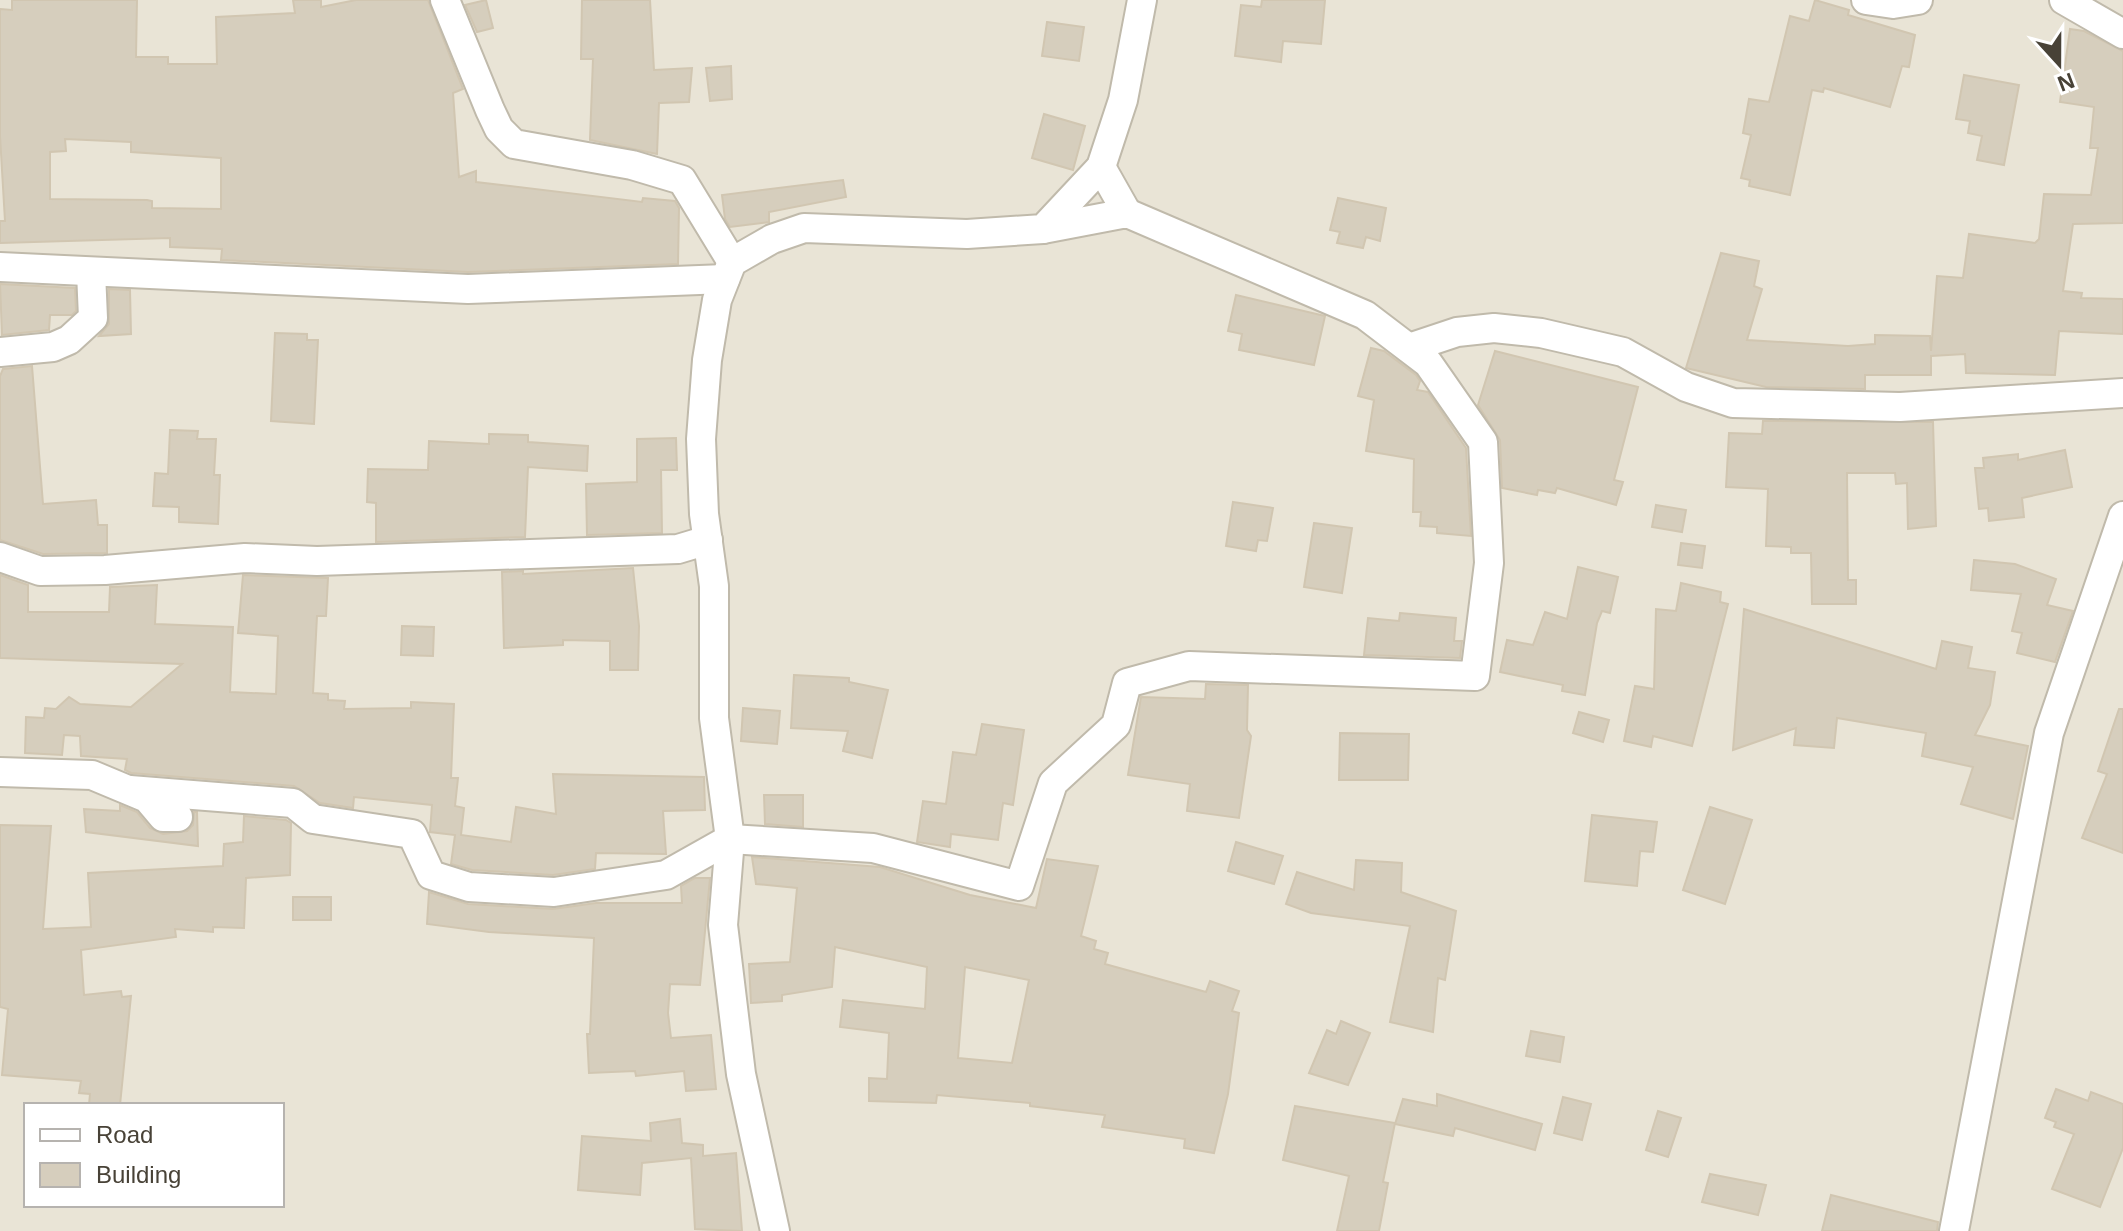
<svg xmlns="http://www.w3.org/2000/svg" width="2123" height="1231" viewBox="0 0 2123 1231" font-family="Arial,sans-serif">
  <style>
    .residential { fill: #e9e4d6; fill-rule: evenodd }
    .building { fill: #d6cebd; stroke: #d1c6b1; stroke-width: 2; fill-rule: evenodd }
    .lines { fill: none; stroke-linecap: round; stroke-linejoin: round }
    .minor-casing { stroke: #c0baab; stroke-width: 32 }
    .minor { stroke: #fff; stroke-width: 28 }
  </style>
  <rect width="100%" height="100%" fill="#f4f2e8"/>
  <!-- residential -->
  <path class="residential" d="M0,0h2123v1231h-2123zM26,1105h256v100h-256z"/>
  <!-- building -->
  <g class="building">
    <path d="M12,0h125l-1,57h32v7h49l-1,-47 79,-4 -2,-13h28v7l35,-7h72l35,89 -10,4 6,84 17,-6v11l166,20 1,-4 32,3 4,7 -1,56 -210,8 -247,-12 1,-11 -52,-2v-9l-170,5v-22h5l-5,-85v-127l12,1zM65,139l66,3v10l90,6v51l-69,-1v-7l-5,-1 -97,-1v-47l16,-1z"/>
    <polygon points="486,0 493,28 477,32 465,5"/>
    <polygon points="582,0 650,0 654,70 692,68 689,102 659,103 657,154 590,140 593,59 581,59"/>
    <polygon points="1262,0 1325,0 1321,44 1283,41 1281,62 1235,56 1241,5 1261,7"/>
    <polygon points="1815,0 1849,10 1848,15 1915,35 1909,67 1902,66 1890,107 1824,88 1823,92 1812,90 1790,195 1749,186 1750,180 1741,178 1751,135 1743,133 1749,99 1769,102 1790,16 1809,21"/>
    <polygon points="1047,22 1084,27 1079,61 1042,56"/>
    <polygon points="2070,29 2084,31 2123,51 2123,223 2073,224 2063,291 2082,293 2081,298 2123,299 2123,334 2059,331 2055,375 1966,373 1965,354 1931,356 1931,375 1865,375 1865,389 1766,387 1686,368 1721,253 1759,261 1754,286 1762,289 1747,340 1848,346 1875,344 1875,335 1930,336 1931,351 1937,276 1963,278 1969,234 2035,243 2039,239 2044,194 2091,195 2098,148 2090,148 2094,107 2060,102"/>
    <polygon points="731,66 732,99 710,101 706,68"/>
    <polygon points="1964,75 2019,85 2004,165 1977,160 1982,136 1968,133 1970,121 1956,119"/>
    <polygon points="1044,114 1085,126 1073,170 1032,158"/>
    <polygon points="843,180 846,197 769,212 769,222 730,227 725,219 722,195"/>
    <polygon points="1338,198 1386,208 1380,241 1366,237 1363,248 1337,243 1340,232 1330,230"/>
    <polygon points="0,284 75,288 76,311 72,315 50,315 49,330 2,335"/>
    <polygon points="109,289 130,290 131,334 99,336 109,324"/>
    <polygon points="1236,295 1325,316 1314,365 1239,350 1242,334 1228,331"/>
    <polygon points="275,333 307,334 307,340 318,340 314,424 271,421"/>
    <polygon points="1371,348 1384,351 1416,375 1420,381 1417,390 1428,392 1466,448 1471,536 1437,533 1437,527 1420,526 1421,512 1413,512 1414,459 1366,451 1374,400 1358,396"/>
    <polygon points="1495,351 1638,387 1614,480 1623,482 1616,505 1557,488 1555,493 1538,490 1537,495 1502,488 1500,440 1478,405"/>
    <polygon points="32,366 43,504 96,500 98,525 107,525 107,553 43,554 0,540 0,376 3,369"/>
    <polygon points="1763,421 1933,422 1936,526 1908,529 1907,483 1896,484 1895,473 1847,473 1848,580 1856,580 1856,604 1812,604 1811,553 1791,553 1791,547 1766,546 1768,489 1726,487 1729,433 1762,434"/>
    <polygon points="170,430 198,431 197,439 216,439 214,475 220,475 218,524 179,522 179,507 153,506 155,473 168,474"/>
    <polygon points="489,434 528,435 528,442 588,446 587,471 528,467 525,537 376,542 376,503 367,502 368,469 428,470 429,441 489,444"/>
    <polygon points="676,438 677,470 661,470 662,533 587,535 586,484 637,482 637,439"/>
    <polygon points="2065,450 2072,487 2022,498 2024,517 1989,521 1988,508 1979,509 1975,468 1984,468 1983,458 2018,454 2018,460"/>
    <polygon points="1233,502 1273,508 1267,541 1258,540 1256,551 1226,546"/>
    <polygon points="1656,505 1686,510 1682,532 1652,527"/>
    <polygon points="1314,523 1352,528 1342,593 1304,587"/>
    <polygon points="1681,543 1705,546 1702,568 1678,565"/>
    <polygon points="1974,560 2015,564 2056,579 2047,605 2073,611 2055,662 2017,653 2022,633 2012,631 2021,594 1971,590"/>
    <polygon points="1578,567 1618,577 1610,613 1602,611 1597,623 1585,695 1562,691 1563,685 1500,672 1507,640 1533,645 1545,612 1567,619"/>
    <polygon points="633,568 639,626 638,670 610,670 610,641 563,640 563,645 504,648 502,572 523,571 523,574"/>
    <polygon points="0,575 28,585 28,612 109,612 110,587 157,585 155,624 233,627 230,692 276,694 278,636 238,633 243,575 328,578 326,616 317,616 313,693 328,694 328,700 345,701 344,709 411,708 411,702 454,704 451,778 458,778 455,806 464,808 461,835 511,842 516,807 556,814 553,774 704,777 705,810 663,811 666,854 596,853 595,869 553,875 472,870 451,864 455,835 430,832 432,805 354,797 353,808 320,803 294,786 131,773 125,770 127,759 81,756 80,736 64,735 62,755 25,753 26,717 44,718 45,708 56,709 69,697 80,704 131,707 182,664 0,658"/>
    <polygon points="1681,583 1721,592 1720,602 1728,604 1692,746 1653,736 1651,747 1624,741 1635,686 1654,689 1656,609 1676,611"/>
    <polygon points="1744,609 1936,669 1942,641 1972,647 1968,668 1995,672 1990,705 1975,735 2028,746 2013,819 1961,804 1973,767 1922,756 1926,733 1837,718 1834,748 1794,745 1796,728 1733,750"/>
    <polygon points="1400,613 1456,618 1454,641 1462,641 1460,658 1364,655 1368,618 1399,621"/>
    <polygon points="402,626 434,627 433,656 401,655"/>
    <polygon points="794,675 849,678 849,682 888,690 872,758 843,751 848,731 791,728"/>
    <polygon points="1206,684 1248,685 1247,730 1251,736 1239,818 1187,811 1190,784 1128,775 1141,697 1205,699"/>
    <polygon points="743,708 780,711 777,744 741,741"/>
    <polygon points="2119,709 2123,709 2123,853 2082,838 2107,774 2098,771"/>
    <polygon points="1579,712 1609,720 1603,742 1573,733"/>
    <polygon points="982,724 1024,730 1013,805 1003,803 998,840 951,834 950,847 917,842 923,801 946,804 953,752 976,755"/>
    <polygon points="1340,733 1409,734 1408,780 1339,780"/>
    <polygon points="764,795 803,795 803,827 765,824"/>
    <polygon points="120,805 137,812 150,828 163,834 187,831 193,825 194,812 197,812 198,846 86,832 84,809 120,811"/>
    <polygon points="1710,807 1752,820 1725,904 1683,890"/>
    <polygon points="1592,815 1657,822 1653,852 1640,851 1637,886 1585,881"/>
    <polygon points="244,816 286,820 291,823 290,875 246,878 244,928 213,927 213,932 175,929 176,937 81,950 84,995 121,991 122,997 131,996 120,1105 89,1105 90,1094 79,1093 81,1081 2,1075 8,1009 0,1007 0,825 51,826 43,929 91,927 88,873 223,866 224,844 243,842"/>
    <polygon points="1236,842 1283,856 1274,884 1228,871"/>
    <path d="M752,857l128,10 90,28 66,13 11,-49 51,7 -17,70 15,5 -2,8 14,4 -3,11 101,28 4,-11 29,10 -7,20 7,2 -11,81 -14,59 -30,-5 1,-9 -83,-12 3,-12 -75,-9v-3l-93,-8 -1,8 -67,-2v-23l18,1 2,-46 -49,-6 3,-27 82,9 2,-42 -92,-20 -3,40 -50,8v6l-31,2 -2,-39 41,-2 7,-74 -41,-4zM965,967l64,13 -17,83 -54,-5z"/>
    <polygon points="1356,860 1402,863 1401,892 1456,911 1445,980 1438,978 1433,1032 1390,1022 1410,926 1311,913 1286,904 1297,872 1354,890"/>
    <polygon points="695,878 710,878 700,985 670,984 668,1013 671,1038 711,1035 716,1089 686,1091 684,1071 636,1076 635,1071 589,1073 587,1034 590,1034 594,938 489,932 427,924 429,892 468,904 553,909 596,903 682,903 681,886"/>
    <rect x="293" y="897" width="38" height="23"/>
    <polygon points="1341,1021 1370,1033 1348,1085 1309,1073 1327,1030 1336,1034"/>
    <polygon points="1531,1031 1564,1037 1560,1062 1526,1056"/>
    <polygon points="2056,1089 2088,1101 2091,1092 2123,1104 2123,1148 2100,1207 2052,1189 2074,1134 2054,1127 2056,1122 2045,1118"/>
    <polygon points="1437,1094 1542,1124 1535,1150 1455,1128 1453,1136 1395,1124 1403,1099 1437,1106"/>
    <polygon points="1563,1097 1591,1104 1582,1140 1554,1133"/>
    <polygon points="1295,1106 1395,1123 1383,1182 1388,1183 1379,1231 1337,1231 1349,1176 1283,1160"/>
    <polygon points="1658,1111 1681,1118 1668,1157 1646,1150"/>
    <polygon points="680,1119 682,1143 703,1145 703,1156 736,1153 742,1231 695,1229 691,1158 642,1163 640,1195 578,1190 582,1136 651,1141 650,1123"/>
    <polygon points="1710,1174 1766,1185 1758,1215 1702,1202"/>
    <polygon points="1831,1195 1938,1222 1937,1231 1822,1231"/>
  </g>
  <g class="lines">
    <!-- minor casing -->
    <g class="minor-casing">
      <g id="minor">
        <polyline points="445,0 490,110 499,129 514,144 632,165 682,180 732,262"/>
        <polyline points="1866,0 1893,4 1918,0"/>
        <polyline points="2064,0 2123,34"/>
        <polyline points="1101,167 1127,213"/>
        <polyline points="0,267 468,289 725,279"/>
        <polyline points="1409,348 1457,332 1494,328 1541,333 1623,352 1686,387 1733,403 1900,407 2123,393"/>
        <polyline points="0,352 53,347 69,340 93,318 91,272"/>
        <polyline points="0,557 40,571 105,570 245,558 317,561 678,549 708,540"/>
        <polyline points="0,772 92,775 147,798 163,817 178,817"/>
        <polyline points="130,790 293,803 313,819 412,834 431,875 469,887 554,892 666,875 730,839 873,848 1019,886 1053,783 1116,725 1127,683 1189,666 1475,676 1489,563 1483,442 1428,363 1365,315 1127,213 1043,229"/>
        <polyline points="775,1231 741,1074 723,925 730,839 714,718 714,586 704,514 701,439 707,360 717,300 732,262 772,239 804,228 967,234 1043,229 1101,167 1123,100 1142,0"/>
        <polyline points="1954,1231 2049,733 2123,516"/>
      </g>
    </g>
    <!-- minor -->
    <use href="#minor" class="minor"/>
  </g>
  <!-- legend -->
  <rect x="24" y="1103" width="260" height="104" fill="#ffffff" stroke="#b6b3af" stroke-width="2"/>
  <rect x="40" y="1129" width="40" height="12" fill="#ffffff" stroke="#b6b3af" stroke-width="2"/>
  <text x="96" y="1143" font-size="24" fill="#484237">Road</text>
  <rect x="40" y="1163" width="40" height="24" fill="#d6cebd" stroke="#b6b3af" stroke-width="2"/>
  <text x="96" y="1183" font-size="24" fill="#484237">Building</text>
  <!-- north arrow -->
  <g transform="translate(2059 64) rotate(159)" stroke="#ffffff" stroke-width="6" paint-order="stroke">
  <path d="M0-6L14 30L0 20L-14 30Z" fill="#484237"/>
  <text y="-12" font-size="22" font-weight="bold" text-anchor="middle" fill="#484237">N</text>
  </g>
</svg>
